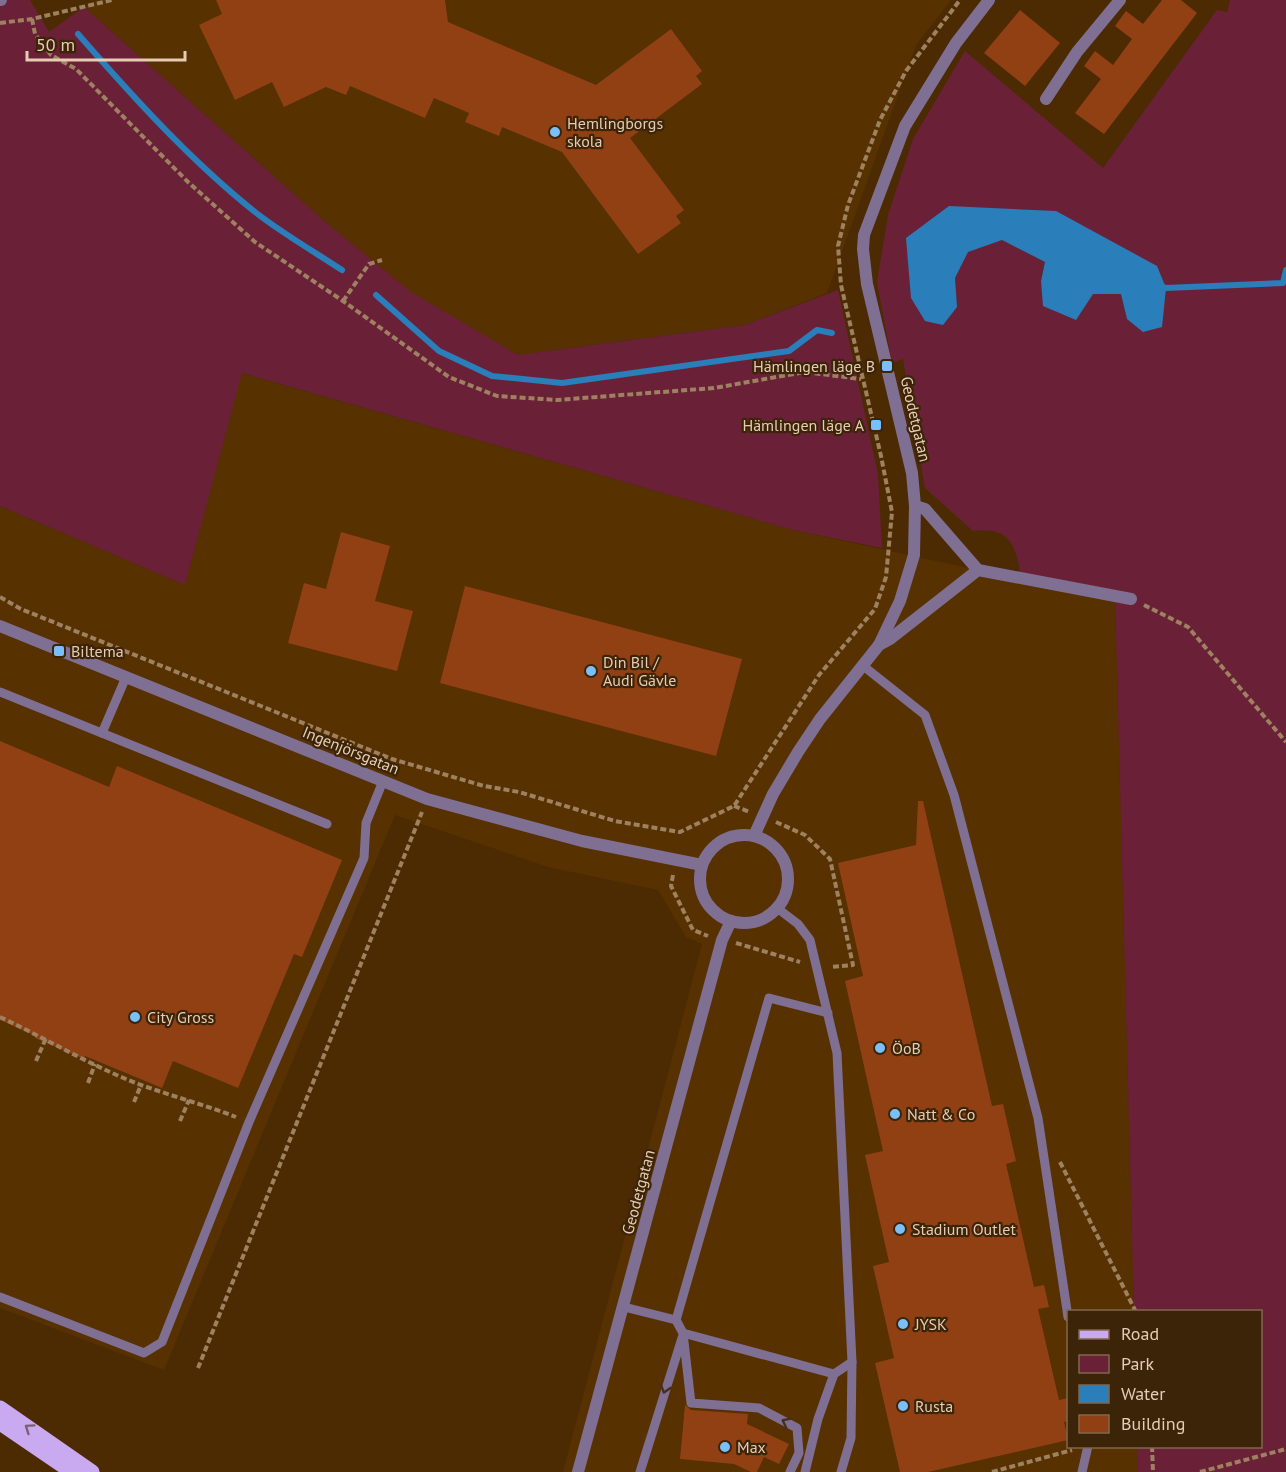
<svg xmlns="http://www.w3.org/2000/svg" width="1286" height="1472" viewBox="0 0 1286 1472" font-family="'PT Sans',sans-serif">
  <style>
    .built { fill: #573100 }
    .green { fill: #6a2138; fill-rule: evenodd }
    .water { fill: #2a7eba }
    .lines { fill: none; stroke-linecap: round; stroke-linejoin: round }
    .stream { stroke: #2a7eba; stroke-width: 6 }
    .building { fill: #914014 }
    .path { stroke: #9e8160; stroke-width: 4; stroke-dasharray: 6 3; stroke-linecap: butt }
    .lane { stroke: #7f6f92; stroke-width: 9 }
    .street { stroke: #7f6f92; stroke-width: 12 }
    .primary { stroke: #c9a9f0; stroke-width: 15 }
    .oneway { stroke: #462f1e }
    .oneway2 { stroke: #7b6071 }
    .poi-dot { fill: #7abff8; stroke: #3c2409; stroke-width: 2 }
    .labels { text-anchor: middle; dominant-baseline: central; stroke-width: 4.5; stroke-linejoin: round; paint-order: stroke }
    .poi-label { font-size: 16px; fill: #e6ccb3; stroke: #3c2409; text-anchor: start }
    .street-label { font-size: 16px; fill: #e6ccb3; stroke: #3c2409 }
  </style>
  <rect width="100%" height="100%" fill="#4c2b02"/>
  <!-- built -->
  <g class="built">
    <polygon points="97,0 951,0 916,45 827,293 745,325 518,355 414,295 323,220 84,7"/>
    <polygon points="241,373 793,530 978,570 1115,596 1134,1311 1068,1312 1068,1446 1137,1447 1138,1472 563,1472 702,944 686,937 658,890 548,867 395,815 164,1370 0,1308 0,506 185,585"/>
  </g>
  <!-- green -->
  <g class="green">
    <polygon points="0,0 30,0 49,32 84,7 323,220 411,292 518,355 745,325 838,290 878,474 882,548 793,530 242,373 185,585 0,506"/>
    <path d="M1230,0h56v1472h-148l-1,-25 123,-1v-134l-126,-1 -19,-715 -94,-18c-5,-32 -10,-52 -48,-47l-48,-43 -22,-129 -11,4 -15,-81 11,-67 25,-76 52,-88 138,117 114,-158 10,2zM949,206l217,82 -39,31 -5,-25h-29l-52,-13 4,-19 -43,-22 -34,11 -13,27 2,30z"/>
  </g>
  <!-- water -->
  <polygon class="water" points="949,206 1056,211 1157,266 1166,288 1162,327 1143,332 1127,319 1121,294 1093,294 1076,320 1043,306 1041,281 1045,262 1002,240 968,252 955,278 957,307 943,325 925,321 911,298 906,238"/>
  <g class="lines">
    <!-- stream -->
    <g class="stream">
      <path d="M78,34c55,63 112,126 177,178 27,21 58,39 87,58"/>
      <polyline points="1159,285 1166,288 1283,283 1286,270"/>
      <polyline points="376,295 439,351 492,376 562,383 789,351 817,330 832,333"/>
    </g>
  </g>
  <!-- building -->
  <g class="building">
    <polygon points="216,0 445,0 448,22 596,85 671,29 702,71 696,76 702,84 630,138 684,210 676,216 681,223 638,254 562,152 502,127 499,136 465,122 469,113 434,98 425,118 350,86 346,95 326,87 284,107 272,82 235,100 199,25 222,14"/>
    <polygon points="1162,0 1181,0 1197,13 1104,134 1075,113 1101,79 1084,66 1095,51 1113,65 1132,39 1115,26 1126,11 1143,24"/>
    <polygon points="1020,10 1060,43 1025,86 984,53"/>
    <polygon points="341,532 390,546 375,601 413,611 397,671 288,643 304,583 326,589"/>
    <polygon points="465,586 742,659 716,756 440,683"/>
    <polygon points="0,741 109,787 117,766 342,860 302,957 294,954 238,1088 173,1061 162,1088 85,1056 84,1059 35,1038 36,1036 0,1020"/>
    <polygon points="918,801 923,801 992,1106 1003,1104 1016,1161 1006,1164 1034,1287 1044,1285 1049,1307 1038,1309 1059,1400 1068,1398 1068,1421 1064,1422 1068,1440 928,1472 900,1472 875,1363 894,1358 873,1266 889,1262 865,1155 883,1151 845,981 863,976 838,863 916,845"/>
    <polygon points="685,1405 691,1410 748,1414 747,1424 789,1444 779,1464 764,1457 757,1472 751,1472 734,1464 680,1459"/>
  </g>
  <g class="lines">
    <!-- path -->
    <g class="path">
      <polyline points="32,19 35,34 51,55 76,69 189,183 255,242 343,301 449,377 497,396 557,400 714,388 805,372 861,379"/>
      <polyline points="0,23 32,19 112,0"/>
      <polyline points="343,301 369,264 382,260"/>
      <polyline points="0,597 21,609 392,759 484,786 519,792 615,821 680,832 734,806 819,675 875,609 886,577 892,512 881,456 841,285 838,246 848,205 880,120 906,71 960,0"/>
      <polyline points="1144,605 1188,627 1286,742"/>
      <polyline points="734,806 750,812"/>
      <polyline points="776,822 805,835 830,859 853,965 831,967"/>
      <polyline points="673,875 671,886 693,930 708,936"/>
      <polyline points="736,943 800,962"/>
      <path d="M0,1017c47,22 93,50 141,68 31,11 64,20 95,32"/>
      <polyline points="36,1061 46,1038"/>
      <polyline points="88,1083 95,1064"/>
      <polyline points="134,1102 141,1085"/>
      <polyline points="180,1121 189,1100"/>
      <polyline points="1060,1162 1136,1312"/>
      <polyline points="198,1368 422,812"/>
      <polyline points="1152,1446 1153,1472"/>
      <polyline points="992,1472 1072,1450"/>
      <polyline points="1200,1472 1286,1449"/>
    </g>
    <!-- lane -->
    <g class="lane">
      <polyline points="862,665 925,715 954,795 1038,1118 1068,1317"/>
      <polyline points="0,692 327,824"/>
      <polyline points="102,733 126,677"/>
      <polyline points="777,908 798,924 810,940 837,1053 852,1362 851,1438 841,1472"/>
      <polyline points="0,1297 144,1353 162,1342 249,1122 364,858 366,823 383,781"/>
      <polyline points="624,1307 676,1320 683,1333 834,1374 852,1362"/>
      <polyline points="676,1320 769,998 828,1013"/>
      <polyline points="683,1333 691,1403 759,1408 797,1428 799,1453 790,1472"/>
      <polyline points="640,1472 682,1338"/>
      <polyline points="805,1472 818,1419 834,1374"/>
      <polyline points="1082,1472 1088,1446"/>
    </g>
    <!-- street -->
    <g class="street">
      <polyline points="0,0 1,0"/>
      <polyline points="1046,99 1077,52 1120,0"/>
      <polyline points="915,506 925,509 978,570"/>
      <polyline points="0,626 427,799 582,841 702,865"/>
      <polyline points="879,645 890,639 978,570 1131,599"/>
      <circle cx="744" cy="879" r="44"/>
      <polyline points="754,836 773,794 798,752 820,719 879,645 900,601 914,555 915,506 912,473 867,284 863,249 864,235 905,126 956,43 989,0"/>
      <polyline points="578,1472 722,940 731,921"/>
    </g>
    <!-- primary -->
    <g class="primary">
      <polyline points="0,1408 92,1472"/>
      <polyline points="0,1423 72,1472"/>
    </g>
  </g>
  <!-- one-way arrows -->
  <defs><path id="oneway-chevron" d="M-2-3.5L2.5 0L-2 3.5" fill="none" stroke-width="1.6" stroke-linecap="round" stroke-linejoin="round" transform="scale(1.5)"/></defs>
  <g class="oneway">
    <use href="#oneway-chevron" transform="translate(665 1389) rotate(107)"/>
    <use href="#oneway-chevron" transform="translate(786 1422) rotate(-153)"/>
  </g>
  <use class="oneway2" href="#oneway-chevron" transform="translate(29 1428) rotate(-145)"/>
  <!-- markers -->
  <g class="poi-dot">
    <circle cx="555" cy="132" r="6"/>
    <rect x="881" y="360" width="12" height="12" rx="3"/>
    <rect x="870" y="419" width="12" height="12" rx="3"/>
    <rect x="53" y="645" width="12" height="12" rx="3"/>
    <circle cx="591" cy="671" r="6"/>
    <circle cx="135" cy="1017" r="6"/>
    <circle cx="880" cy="1048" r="6"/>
    <circle cx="895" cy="1114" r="6"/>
    <circle cx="900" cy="1229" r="6"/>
    <circle cx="903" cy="1324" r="6"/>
    <circle cx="903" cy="1406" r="6"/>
    <circle cx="725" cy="1447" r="6"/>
  </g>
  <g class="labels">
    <!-- poi labels -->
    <g class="poi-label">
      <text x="567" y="123">Hemlingborgs<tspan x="567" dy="18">skola</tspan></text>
      <text x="875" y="366" text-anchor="end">Hämlingen läge B</text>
      <text x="864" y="425" text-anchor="end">Hämlingen läge A</text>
      <text x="71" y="651">Biltema</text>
      <text x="603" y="662">Din Bil /<tspan x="603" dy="18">Audi Gävle</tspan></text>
      <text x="147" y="1017">City Gross</text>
      <text x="892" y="1048">ÖoB</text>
      <text x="907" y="1114">Natt &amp; Co</text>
      <text x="912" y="1229">Stadium Outlet</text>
      <text x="915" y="1324">JYSK</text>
      <text x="915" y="1406">Rusta</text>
      <text x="737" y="1447">Max</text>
    </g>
    <!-- street labels -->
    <g class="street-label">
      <text transform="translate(916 419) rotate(77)">Geodetgatan</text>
      <text transform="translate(351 750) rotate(22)">Ingenjörsgatan</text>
      <text transform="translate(638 1192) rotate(-75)">Geodetgatan</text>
    </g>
  </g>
  <!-- legend -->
  <rect x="1067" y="1310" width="195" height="138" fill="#3c2409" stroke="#80674d" stroke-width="1.5"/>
  <rect x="1079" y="1330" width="30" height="9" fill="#c9a9f0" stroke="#80674d" stroke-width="1.5"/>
  <text x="1121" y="1340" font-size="18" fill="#e6ccb3">Road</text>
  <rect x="1079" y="1355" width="30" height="18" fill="#6a2138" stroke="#80674d" stroke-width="1.5"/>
  <text x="1121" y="1370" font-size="18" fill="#e6ccb3">Park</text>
  <rect x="1079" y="1385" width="30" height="18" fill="#2a7eba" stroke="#80674d" stroke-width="1.5"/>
  <text x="1121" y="1400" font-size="18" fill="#e6ccb3">Water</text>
  <rect x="1079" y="1415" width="30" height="18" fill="#914014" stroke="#80674d" stroke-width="1.5"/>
  <text x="1121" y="1430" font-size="18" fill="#e6ccb3">Building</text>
  <!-- scale -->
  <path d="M27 51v9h158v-9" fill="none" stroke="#e6ccb3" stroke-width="3"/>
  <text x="36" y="51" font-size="18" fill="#e6ccb3" stroke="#3c2409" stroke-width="4.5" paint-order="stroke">50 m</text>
</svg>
